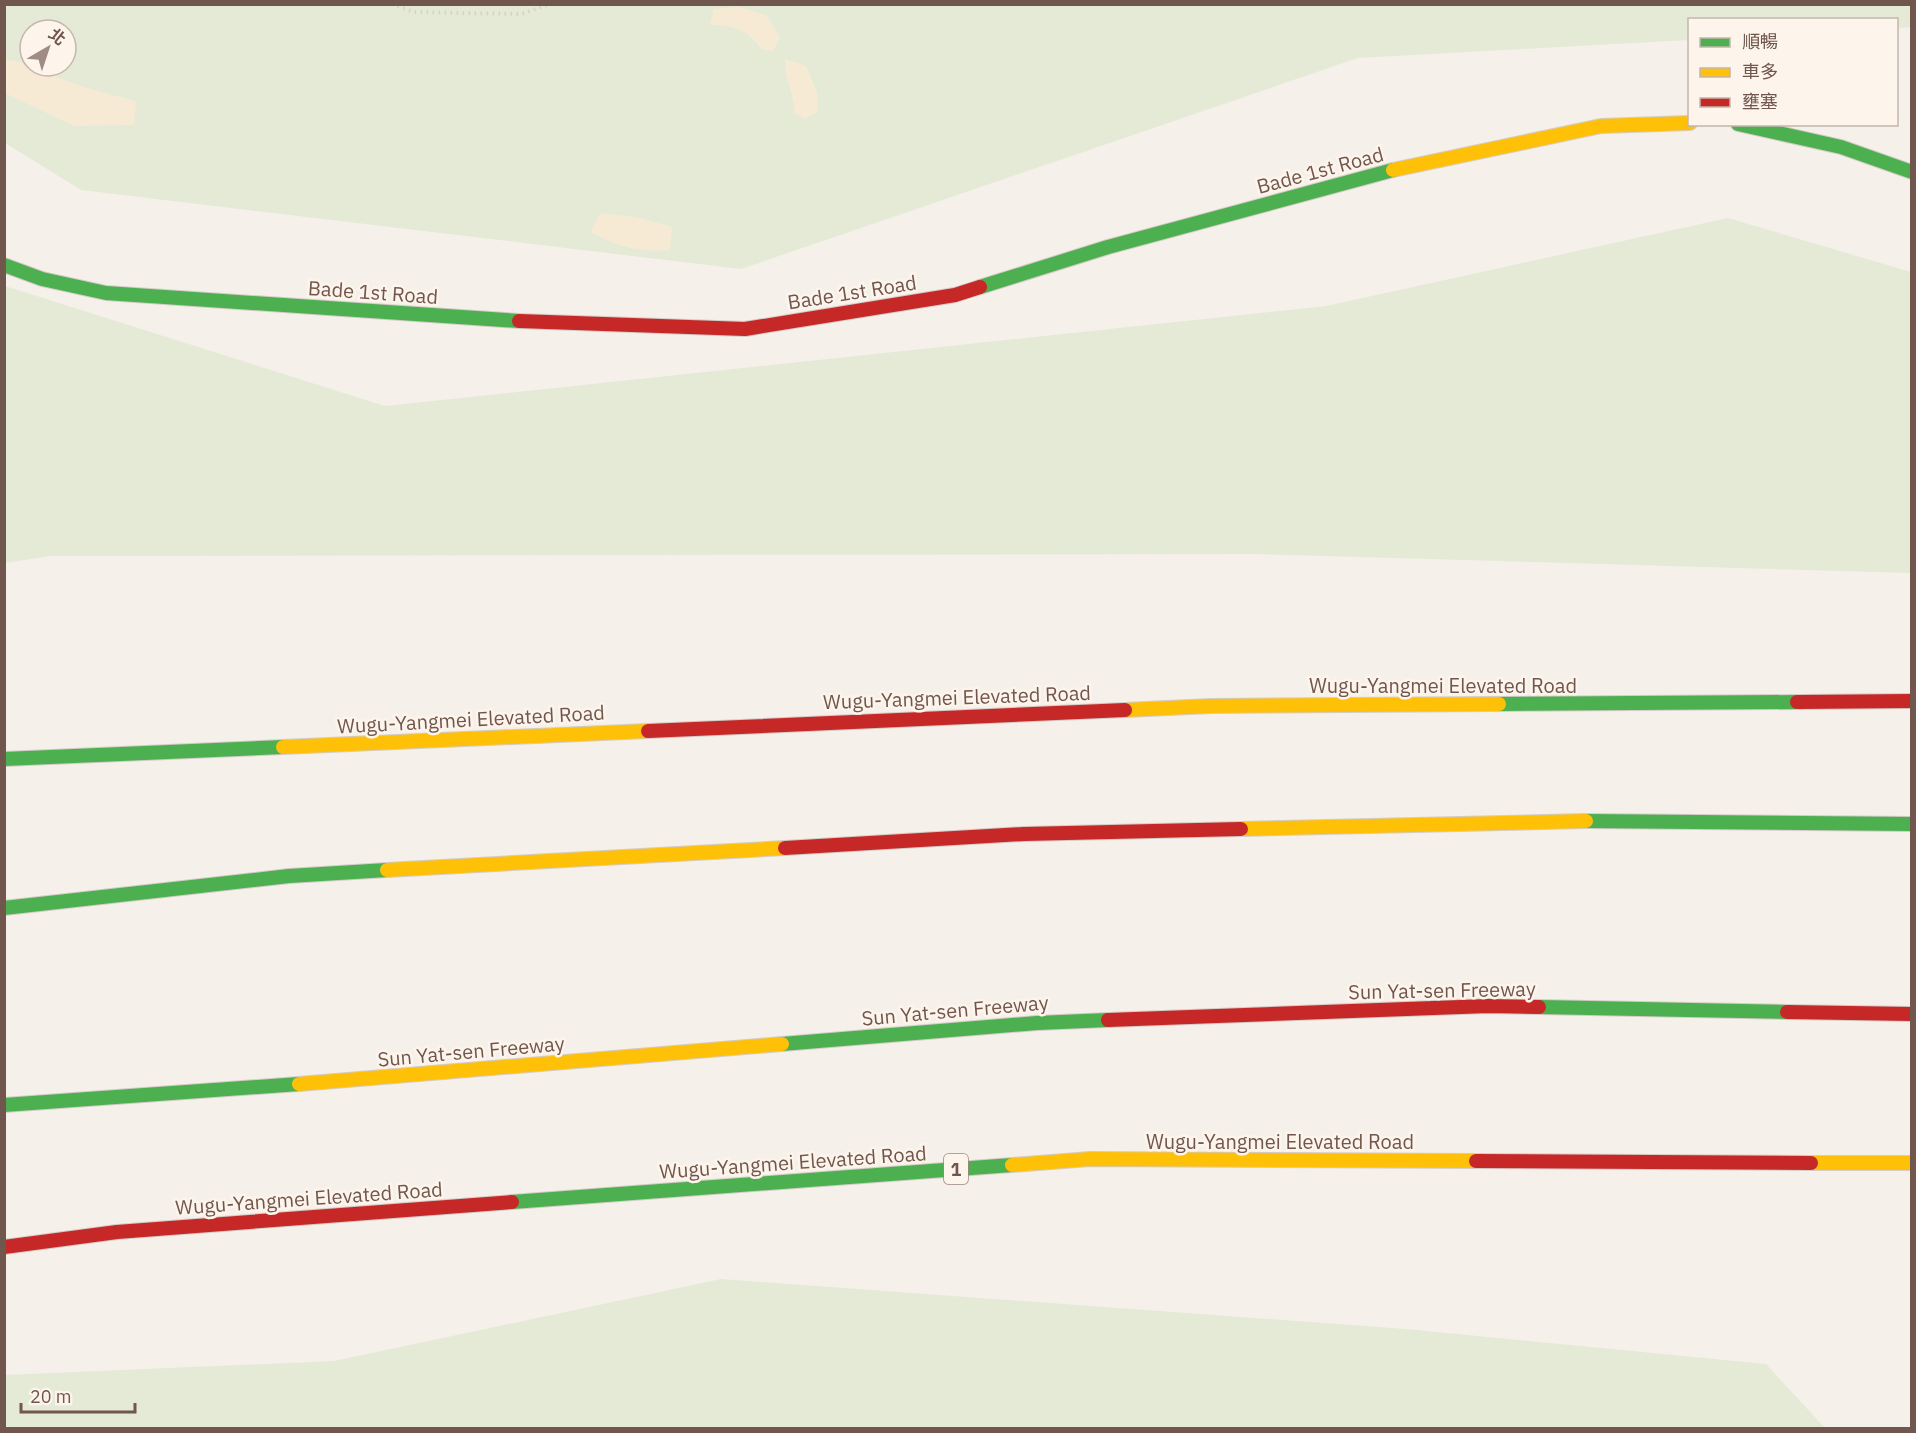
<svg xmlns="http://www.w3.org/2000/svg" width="1916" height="1433" viewBox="0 0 1916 1433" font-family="'IBM Plex Sans','Noto Sans TC',sans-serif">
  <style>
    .green { fill: #e4ead6; fill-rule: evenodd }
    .sand { fill: #f7ead5 }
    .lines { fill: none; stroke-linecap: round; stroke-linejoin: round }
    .fast-casing { stroke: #d4ccc7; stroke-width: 16 }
    .slow-casing { stroke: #d4ccc7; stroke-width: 16 }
    .jam-casing { stroke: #d4ccc7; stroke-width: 16 }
    .path { stroke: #d9d0ce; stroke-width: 4; stroke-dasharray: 1.5 4.5; stroke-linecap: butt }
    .fast { stroke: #4caf50; stroke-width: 14 }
    .slow { stroke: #ffc107; stroke-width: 14 }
    .jam { stroke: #c62828; stroke-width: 14 }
    .labels { text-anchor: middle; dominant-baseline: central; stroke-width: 5; stroke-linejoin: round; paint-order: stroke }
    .shield { fill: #fdf5ec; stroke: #9b867d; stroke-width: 1.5 }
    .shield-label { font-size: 18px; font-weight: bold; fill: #71564d }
    .street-label { font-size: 20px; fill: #71564d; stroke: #fdf5ec }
  </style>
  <rect width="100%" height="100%" fill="#f6f0ea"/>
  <!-- green -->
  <g class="green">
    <path d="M1911,4l1,23 -15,1 -1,-8h-206l-1,20 -331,18 -617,211 -660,-79 -76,-47 -1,-138zM30,30h36v36h-36z"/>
    <polygon points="1728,218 1911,272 1911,573 1254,554 50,556 5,563 5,286 385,406 1326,306"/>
    <polygon points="721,1279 1406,1329 1766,1364 1825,1428 5,1428 5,1375 334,1361"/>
  </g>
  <!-- sand -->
  <g class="sand">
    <path d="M738,7l28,8 14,22 -7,14 -12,-2c-12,-19 -28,-24 -51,-24l4,-16z"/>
    <path d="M785,59l21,7 11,26 1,19 -13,8 -10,-6c-1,-20 -11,-34 -10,-54z"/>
    <path d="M5,60c22,0 38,13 59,20 24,9 48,15 72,21l-2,24 -60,1 -69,-33z"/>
    <path d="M600,213l36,4 36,10 -2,23c-30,2 -53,-3 -79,-18z"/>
  </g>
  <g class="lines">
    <!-- fast casing -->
    <g class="fast-casing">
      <g id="fast">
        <polyline points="1738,124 1841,147 1912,172"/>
        <polyline points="4,265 42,279 106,293 519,321"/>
        <polyline points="980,287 1108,247 1393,170"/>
        <polyline points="1499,704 1797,702"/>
        <polyline points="4,759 283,747"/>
        <polyline points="1586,821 1912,824"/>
        <polyline points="4,908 289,876 387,870"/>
        <polyline points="1539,1007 1787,1012"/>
        <polyline points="782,1044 1037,1023 1108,1020"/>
        <polyline points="4,1105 299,1084"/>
        <polyline points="512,1202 1012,1165"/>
      </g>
    </g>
    <!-- slow casing -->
    <g class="slow-casing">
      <g id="slow">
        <polyline points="1393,170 1601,126 1690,123"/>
        <polyline points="1125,710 1211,706 1499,704"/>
        <polyline points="283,747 648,731"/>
        <polyline points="1241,829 1586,821"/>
        <polyline points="387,870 785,848"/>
        <polyline points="299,1084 782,1044"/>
        <polyline points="1811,1163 1912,1163"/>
        <polyline points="1012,1165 1090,1159 1476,1161"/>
      </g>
    </g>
    <!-- jam casing -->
    <g class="jam-casing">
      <g id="jam">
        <polyline points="519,321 745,329 955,295 980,287"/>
        <polyline points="1797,702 1912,701"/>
        <polyline points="648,731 1125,710"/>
        <polyline points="785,848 1024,834 1241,829"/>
        <polyline points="1787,1012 1912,1014"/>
        <polyline points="1108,1020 1488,1006 1539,1007"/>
        <polyline points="1476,1161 1811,1163"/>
        <polyline points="4,1247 117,1232 512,1202"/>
      </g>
    </g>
    <!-- path -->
    <polyline class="path" points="392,4 414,12 521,14 550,4"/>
    <!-- fast -->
    <use href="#fast" class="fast"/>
    <!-- slow -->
    <use href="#slow" class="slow"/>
    <!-- jam -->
    <use href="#jam" class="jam"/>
  </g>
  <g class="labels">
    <!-- shield labels -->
    <rect class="shield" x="944" y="1154" width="24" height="30" rx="4.5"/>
    <g class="shield-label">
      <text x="956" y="1169">1</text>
    </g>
    <!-- street labels -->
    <g class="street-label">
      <text transform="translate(1320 170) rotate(-15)">Bade 1st Road</text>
      <text transform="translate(373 292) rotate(4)">Bade 1st Road</text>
      <text transform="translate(852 292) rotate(-9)">Bade 1st Road</text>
      <text x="1443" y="685">Wugu-Yangmei Elevated Road</text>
      <text transform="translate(957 697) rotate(-2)">Wugu-Yangmei Elevated Road</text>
      <text transform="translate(471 719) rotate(-3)">Wugu-Yangmei Elevated Road</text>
      <text transform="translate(1442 990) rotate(-1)">Sun Yat-sen Freeway</text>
      <text transform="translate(955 1010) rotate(-5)">Sun Yat-sen Freeway</text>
      <text transform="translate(471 1051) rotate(-5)">Sun Yat-sen Freeway</text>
      <text x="1280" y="1141">Wugu-Yangmei Elevated Road</text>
      <text transform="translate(793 1162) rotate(-4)">Wugu-Yangmei Elevated Road</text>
      <text transform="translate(309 1198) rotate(-4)">Wugu-Yangmei Elevated Road</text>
    </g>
  </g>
  <!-- border -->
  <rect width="1916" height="1433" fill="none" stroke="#71564d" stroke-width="12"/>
  <!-- legend -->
  <rect x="1688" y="18" width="210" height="108" fill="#fdf5ec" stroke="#c5b5ac" stroke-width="1.5"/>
  <rect x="1700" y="38" width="30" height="9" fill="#4caf50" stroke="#c5b5ac" stroke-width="1.5"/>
  <text x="1742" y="48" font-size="18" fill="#71564d">順暢</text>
  <rect x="1700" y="68" width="30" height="9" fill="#ffc107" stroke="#c5b5ac" stroke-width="1.5"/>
  <text x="1742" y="78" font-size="18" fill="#71564d">車多</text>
  <rect x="1700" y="98" width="30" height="9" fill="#c62828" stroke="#c5b5ac" stroke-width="1.5"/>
  <text x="1742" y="108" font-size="18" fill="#71564d">壅塞</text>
  <!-- north arrow -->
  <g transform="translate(48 48) rotate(39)"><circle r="28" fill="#fdf5ec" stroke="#c5b5ac" stroke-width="1.5"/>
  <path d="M0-4.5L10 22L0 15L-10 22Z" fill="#a08c84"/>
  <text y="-9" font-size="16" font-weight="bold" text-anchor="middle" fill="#71564d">北</text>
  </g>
  <!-- scale -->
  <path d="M21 1403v9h114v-9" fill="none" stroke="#71564d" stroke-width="3"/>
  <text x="30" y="1403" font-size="18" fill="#71564d" stroke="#fdf5ec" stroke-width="4.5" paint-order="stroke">20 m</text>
</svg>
